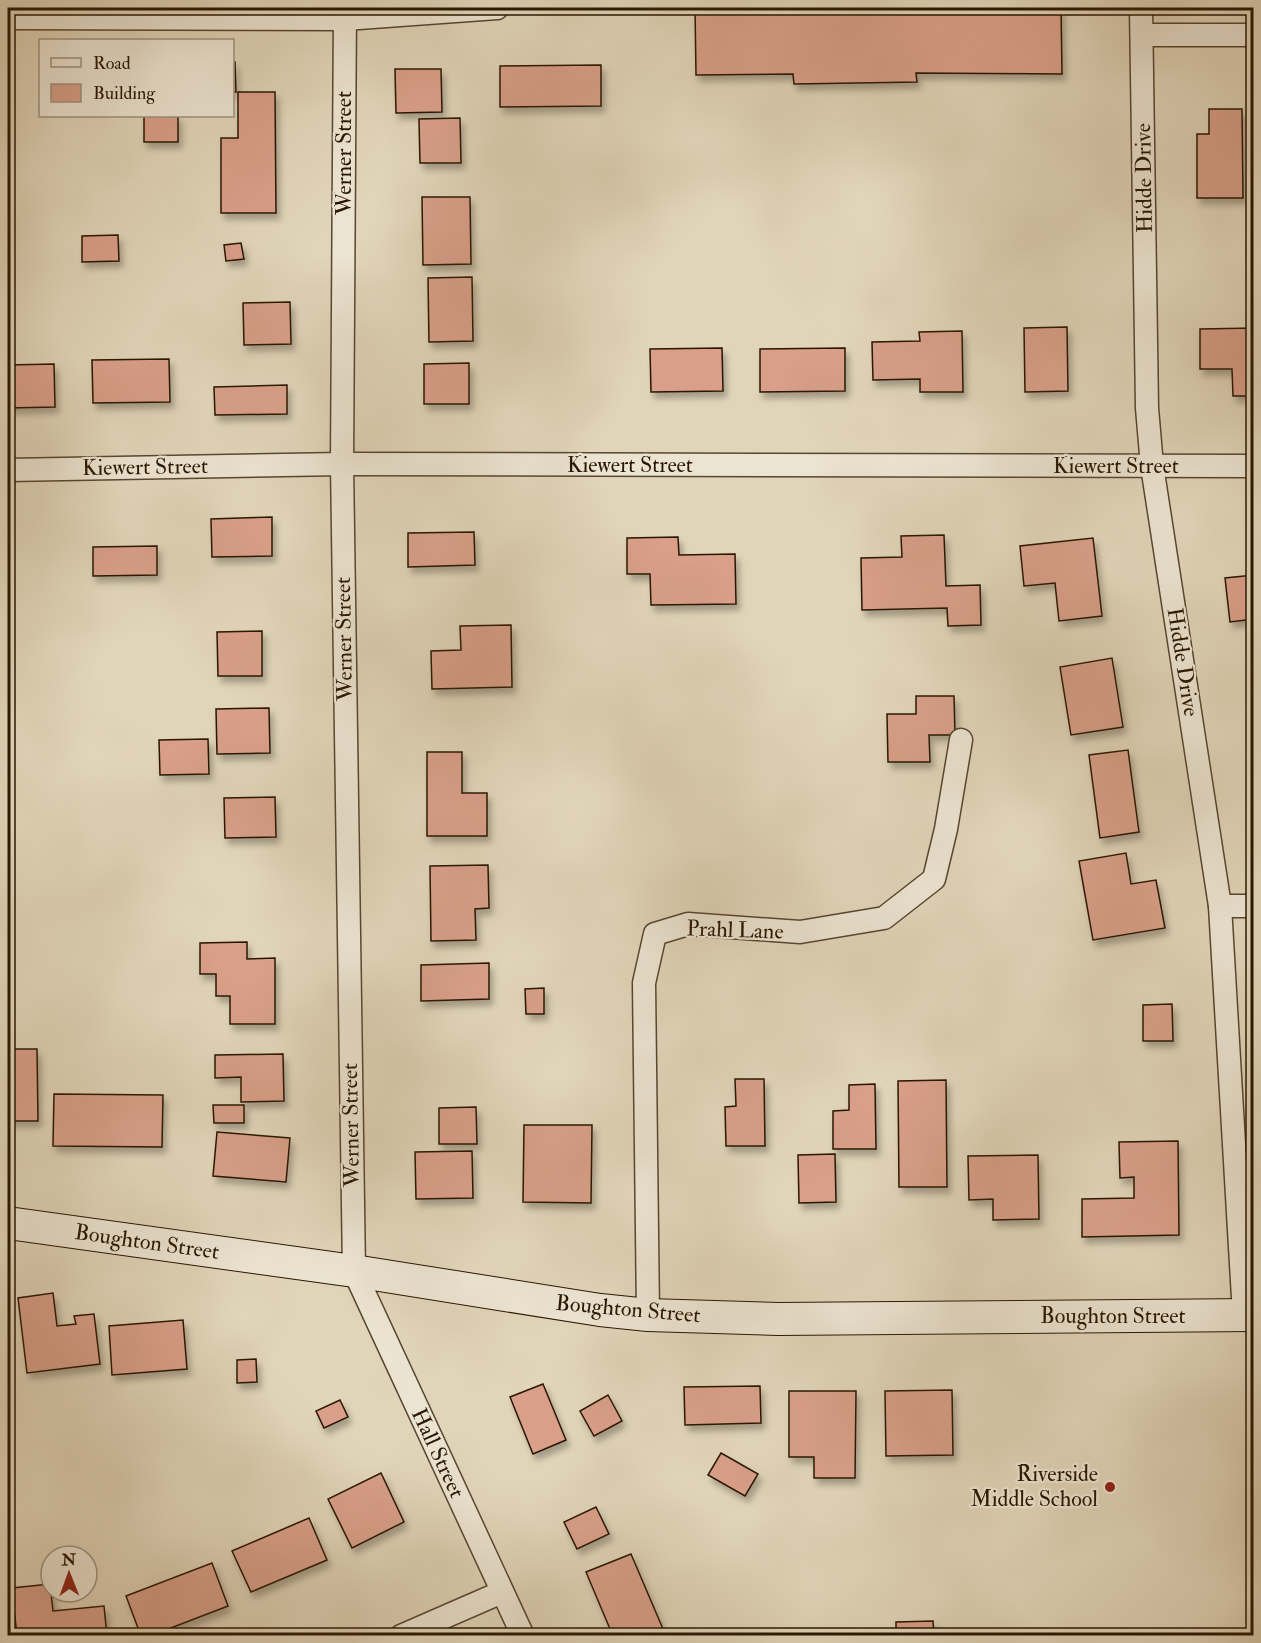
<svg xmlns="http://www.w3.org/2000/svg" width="1261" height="1643" viewBox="0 0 1261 1643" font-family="'IM FELL Double Pica',serif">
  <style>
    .building { fill: #d99f89; stroke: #291702; stroke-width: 1.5; filter: url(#shadow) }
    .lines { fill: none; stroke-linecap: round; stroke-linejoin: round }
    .street-casing { stroke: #574630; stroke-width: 25 }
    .secondary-casing { stroke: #291702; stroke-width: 34 }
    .street { stroke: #ece4d2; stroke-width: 22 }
    .secondary { stroke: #ece4d2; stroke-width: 32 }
    .poi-dot { fill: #8f2418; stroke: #ece4d2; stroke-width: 2 }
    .labels { text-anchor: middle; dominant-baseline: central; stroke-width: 4.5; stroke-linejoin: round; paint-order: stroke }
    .street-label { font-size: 22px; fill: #291702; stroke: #ece4d2 }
    .poi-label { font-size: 22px; fill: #291702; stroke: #ece4d2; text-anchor: end }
  </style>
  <defs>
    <filter id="shadow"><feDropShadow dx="3.5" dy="6" stdDeviation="3" flood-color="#0004"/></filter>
  </defs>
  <rect width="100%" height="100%" fill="#e1d5b9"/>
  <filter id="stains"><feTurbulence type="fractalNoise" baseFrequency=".00333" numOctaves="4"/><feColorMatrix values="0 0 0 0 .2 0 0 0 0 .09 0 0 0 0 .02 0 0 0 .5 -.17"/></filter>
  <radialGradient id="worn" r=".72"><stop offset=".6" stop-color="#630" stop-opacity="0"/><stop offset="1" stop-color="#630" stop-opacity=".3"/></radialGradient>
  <!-- building -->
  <g class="building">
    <polygon points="695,8 1061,8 1062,74 916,73 917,82 794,84 793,74 696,75"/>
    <polygon points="232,62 235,62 236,92 232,92"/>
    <polygon points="601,65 601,106 500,107 500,66"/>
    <polygon points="395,69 441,69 442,112 396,113"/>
    <polygon points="238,92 275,92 276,213 221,213 221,138 238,138"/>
    <polygon points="1209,109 1242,109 1243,198 1197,198 1197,134 1209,134"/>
    <rect x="144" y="116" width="34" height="26"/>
    <polygon points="460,118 461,163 420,163 419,119"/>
    <polygon points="422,197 470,197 471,264 423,265"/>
    <polygon points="118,235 119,261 82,262 82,236"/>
    <polygon points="241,243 244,259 226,261 224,245"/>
    <polygon points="472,277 473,341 429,342 428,278"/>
    <polygon points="290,302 291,344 244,345 243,303"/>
    <polygon points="1067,327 1068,391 1025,392 1024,328"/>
    <polygon points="1254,328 1254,396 1233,396 1232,369 1200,369 1200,329"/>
    <polygon points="962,331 963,392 920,392 920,379 873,380 872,342 920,341 919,332"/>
    <polygon points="722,348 723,391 651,392 650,349"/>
    <polygon points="845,348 845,391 760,392 760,349"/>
    <polygon points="169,359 170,402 93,403 92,360"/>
    <polygon points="469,363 469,404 424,404 424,364"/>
    <polygon points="54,364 55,407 8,408 8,365"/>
    <polygon points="287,385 287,414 215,415 214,387"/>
    <polygon points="272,517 272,556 212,557 211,519"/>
    <polygon points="474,532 475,565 408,567 408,533"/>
    <polygon points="944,535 946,586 980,585 981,625 948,626 947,608 862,610 861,558 902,557 901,536"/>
    <polygon points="678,537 679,555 735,554 736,604 651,605 650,574 627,574 627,538"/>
    <polygon points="1093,538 1102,616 1059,621 1055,583 1024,586 1020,546"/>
    <polygon points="157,546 157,575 93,576 93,547"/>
    <polygon points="1254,575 1254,619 1230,622 1225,578"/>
    <polygon points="511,625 512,687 432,689 431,651 461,650 460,626"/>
    <polygon points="262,631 262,676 218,676 217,632"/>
    <polygon points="1112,658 1123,727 1071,735 1060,667"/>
    <polygon points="916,696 954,696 955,735 929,735 930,762 888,762 887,714 916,714"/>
    <polygon points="269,708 270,753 217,754 216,709"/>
    <polygon points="208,739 209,774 160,775 159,740"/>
    <polygon points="1128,750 1139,832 1100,838 1089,755"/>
    <polygon points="427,752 462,752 462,793 487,793 487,836 427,836"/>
    <polygon points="275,797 276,837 225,838 224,798"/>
    <polygon points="1126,853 1131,884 1156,880 1165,928 1093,940 1079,861"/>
    <polygon points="488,865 489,908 475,909 476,940 431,941 430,866"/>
    <polygon points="247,942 247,959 275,958 275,1024 230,1024 230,996 216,996 216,974 200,974 200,943"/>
    <polygon points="489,963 489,999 421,1001 421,965"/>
    <polygon points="544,988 544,1014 526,1014 525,989"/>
    <polygon points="1172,1004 1173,1041 1143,1041 1143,1005"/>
    <polygon points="8,1049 37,1049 38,1121 8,1121"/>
    <polygon points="283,1054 284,1101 241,1102 241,1077 215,1078 215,1055"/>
    <polygon points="735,1079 764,1079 765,1146 726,1146 725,1107 736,1106"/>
    <polygon points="946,1080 947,1187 899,1187 898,1081"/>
    <polygon points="875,1084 876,1149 833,1149 833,1111 849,1110 849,1085"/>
    <polygon points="54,1094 163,1095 162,1147 53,1146"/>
    <polygon points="213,1105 244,1105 244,1123 214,1123"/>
    <polygon points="476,1107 477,1144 439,1144 439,1108"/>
    <polygon points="524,1125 592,1125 591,1203 523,1202"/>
    <polygon points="217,1132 290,1138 286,1182 213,1176"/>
    <polygon points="1178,1141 1179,1235 1082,1237 1082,1199 1134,1198 1134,1177 1120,1178 1119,1142"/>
    <polygon points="472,1151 473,1198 416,1199 415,1152"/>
    <polygon points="835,1154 836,1202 799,1203 798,1155"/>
    <polygon points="1038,1155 1039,1219 993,1220 993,1199 969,1200 968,1156"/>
    <polygon points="53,1293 57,1326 76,1324 74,1316 94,1314 100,1364 27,1373 18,1298"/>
    <polygon points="183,1320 187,1369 112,1375 109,1326"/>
    <polygon points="256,1359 257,1382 237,1383 237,1360"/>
    <polygon points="543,1384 566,1440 533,1454 510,1397"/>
    <polygon points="760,1386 761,1423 685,1425 684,1387"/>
    <polygon points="952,1390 953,1455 886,1456 885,1391"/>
    <polygon points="789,1391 856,1391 855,1478 814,1478 814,1457 789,1457"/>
    <polygon points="608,1395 622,1421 594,1436 580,1411"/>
    <polygon points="340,1400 348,1417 324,1428 316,1411"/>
    <polygon points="721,1453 758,1474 745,1496 708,1475"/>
    <polygon points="381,1473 404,1522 352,1548 328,1499"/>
    <polygon points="596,1507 609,1534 577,1549 564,1522"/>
    <polygon points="309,1518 327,1560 251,1592 232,1551"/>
    <polygon points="631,1554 666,1636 613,1636 586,1572"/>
    <polygon points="212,1563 228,1606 150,1636 141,1636 126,1596"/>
    <polygon points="50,1584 53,1611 104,1606 107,1636 17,1636 12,1588"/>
    <polygon points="933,1621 934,1636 896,1636 896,1622"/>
  </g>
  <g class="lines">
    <!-- street casing -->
    <g class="street-casing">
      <g id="street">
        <polyline points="345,8 342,464 354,1271 523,1636"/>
        <polyline points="1141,8 1147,408 1152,466 1220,906 1244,1315"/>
        <polyline points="8,18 345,19 497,8"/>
        <polyline points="1142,35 1254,35"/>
        <polyline points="8,470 342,464 1254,466"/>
        <polyline points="1220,906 1254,906"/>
        <polyline points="648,1315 644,983 655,934 688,924 800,932 884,918 934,879 946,829 961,740"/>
        <polyline points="401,1636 502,1592"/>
      </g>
    </g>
    <!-- secondary casing -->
    <g class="secondary-casing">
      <polyline id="secondary" points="8,1223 354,1271 600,1310 648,1315 778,1319 1254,1315"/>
    </g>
    <!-- street -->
    <use href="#street" class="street"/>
    <!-- secondary -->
    <use href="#secondary" class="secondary"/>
  </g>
  <!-- markers -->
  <circle class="poi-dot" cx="1110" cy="1487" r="6"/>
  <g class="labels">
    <!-- street labels -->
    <g class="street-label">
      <text transform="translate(344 153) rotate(-90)">Werner Street</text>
      <text transform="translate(1144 178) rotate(-91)">Hidde Drive</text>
      <text x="630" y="465">Kiewert Street</text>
      <text x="1116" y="466">Kiewert Street</text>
      <text transform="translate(145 467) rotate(-1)">Kiewert Street</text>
      <text transform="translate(344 639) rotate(-91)">Werner Street</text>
      <text transform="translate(1183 662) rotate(81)">Hidde Drive</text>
      <text transform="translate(735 930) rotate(2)">Prahl Lane</text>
      <text transform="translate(351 1125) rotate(-91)">Werner Street</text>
      <text transform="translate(147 1242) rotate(8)">Boughton Street</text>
      <text transform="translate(628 1309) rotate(5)">Boughton Street</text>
      <text x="1113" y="1316">Boughton Street</text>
      <text transform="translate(438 1453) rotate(65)">Hall Street</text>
    </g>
    <!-- poi labels -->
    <g class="poi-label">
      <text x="1098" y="1474">Riverside<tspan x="1098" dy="25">Middle School</tspan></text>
    </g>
  </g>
  <!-- margin -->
  <rect width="1261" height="1643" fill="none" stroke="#e1d5b9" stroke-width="30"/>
  <rect x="9" y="9" width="1243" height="1625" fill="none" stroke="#291702" stroke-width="3"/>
  <rect x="15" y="15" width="1231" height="1613" fill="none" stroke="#291702" stroke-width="1.5"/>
  <!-- legend -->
  <rect x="39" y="39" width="195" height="78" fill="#ece4d2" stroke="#9e927f" stroke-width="1.5"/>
  <rect x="51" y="58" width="30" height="9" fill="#ece4d2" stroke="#9e927f" stroke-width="1.5"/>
  <text x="93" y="69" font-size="18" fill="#291702">Road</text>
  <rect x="51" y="84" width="30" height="18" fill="#d99f89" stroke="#9e927f" stroke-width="1.5"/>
  <text x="93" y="99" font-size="18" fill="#291702">Building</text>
  <!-- north arrow -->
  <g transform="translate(69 1574) rotate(359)"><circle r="28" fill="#ece4d2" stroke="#9e927f" stroke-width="1.5"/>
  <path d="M0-4.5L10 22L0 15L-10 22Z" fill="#8f2418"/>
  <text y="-9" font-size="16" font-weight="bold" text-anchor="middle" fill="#291702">N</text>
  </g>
  <rect width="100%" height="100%" filter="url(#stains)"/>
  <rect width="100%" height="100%" fill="url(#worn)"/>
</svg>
